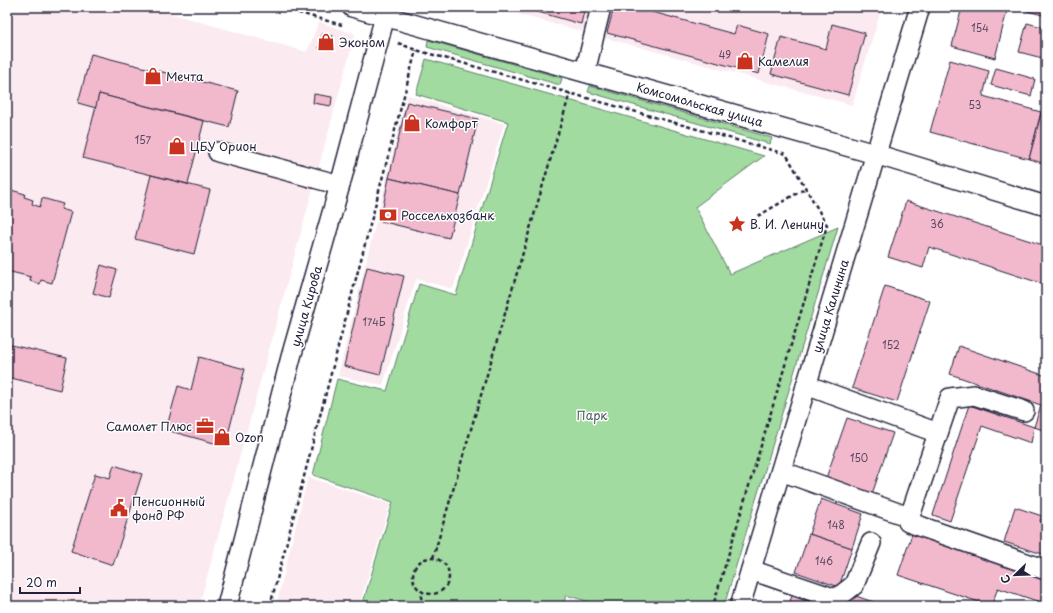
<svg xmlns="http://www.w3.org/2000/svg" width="1053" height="613" viewBox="0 0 1053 613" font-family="'Playpen Sans',sans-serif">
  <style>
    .built { fill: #fbeaf0 }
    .green { fill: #a2dba0; stroke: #627e6e }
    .building { fill: #f2b9cd; stroke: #22223b }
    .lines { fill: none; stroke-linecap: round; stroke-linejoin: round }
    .minor-casing { stroke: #22223b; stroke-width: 22 }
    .path { stroke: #22223b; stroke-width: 2.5; stroke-dasharray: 4 3; stroke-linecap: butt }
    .minor { stroke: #fff; stroke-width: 19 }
    .labels { text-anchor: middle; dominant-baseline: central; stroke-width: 3; stroke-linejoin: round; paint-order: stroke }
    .number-label { font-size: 10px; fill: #564860 }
    .poi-label { font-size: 12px; fill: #22223b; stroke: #fff; text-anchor: start }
    .street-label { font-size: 12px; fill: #22223b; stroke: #fff }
    .park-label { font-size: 12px; fill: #485a59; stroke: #fff }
  </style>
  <rect width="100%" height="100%" fill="#fff"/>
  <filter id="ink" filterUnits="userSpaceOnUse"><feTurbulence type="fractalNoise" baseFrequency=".025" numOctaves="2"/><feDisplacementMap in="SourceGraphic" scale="8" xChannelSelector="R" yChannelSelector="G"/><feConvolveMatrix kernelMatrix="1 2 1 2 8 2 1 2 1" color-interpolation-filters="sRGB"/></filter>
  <g filter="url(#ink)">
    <!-- built -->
    <g class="built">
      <polygon points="7,7 147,7 307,52 319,22 355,34 199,606 7,606"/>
      <polygon points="492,7 882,7 852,105"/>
      <polygon points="407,95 504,124 453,289 416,279 383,385 338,376"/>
      <polygon points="308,477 390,504 359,606 276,606"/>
      <polygon points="569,600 590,606 567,606"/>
    </g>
    <!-- green -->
    <g class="green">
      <polygon points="428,40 562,78 560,85 427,47"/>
      <polygon points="426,59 764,156 695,207 730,274 838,227 724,606 603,606 566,595 563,606 362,606 393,502 313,475 337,379 387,391 419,284 456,295 508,122 416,94"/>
      <polygon points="590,86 772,138 770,144 588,92"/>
    </g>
    <!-- building -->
    <g class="building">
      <polygon points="520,7 585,7 581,24"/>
      <polygon points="614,7 642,7 641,9 734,34 737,25 769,34 759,74 607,33"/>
      <polygon points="962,7 1008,7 995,58 952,46"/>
      <polygon points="1013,7 1046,7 1046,16"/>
      <polygon points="1027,23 1046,28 1046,59 1019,52"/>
      <polygon points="832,24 865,33 848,95 771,74 781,37 826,49"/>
      <polygon points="322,34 333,36 330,50 319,48"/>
      <polygon points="91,54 238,91 229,127 99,94 96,108 78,103"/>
      <polygon points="950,60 989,71 983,96 1041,112 1029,159 930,132"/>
      <polygon points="996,68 1035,79 1031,96 991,85"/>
      <polygon points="99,94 204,121 188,184 83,158"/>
      <polygon points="314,94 332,97 331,106 313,103"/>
      <polygon points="1046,95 1046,164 1029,159"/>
      <polygon points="407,102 478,119 460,195 389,178"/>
      <polygon points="151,175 210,190 194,254 135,239"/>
      <polygon points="389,178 460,195 449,238 380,221"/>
      <polygon points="11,190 25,194 24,197 33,200 32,204 40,207 42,198 63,204 61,209 71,212 52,283 41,280 40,284 30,281 31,277 7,271 7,194 10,195"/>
      <polygon points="906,201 1046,246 1046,285 929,247 923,268 888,257"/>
      <polygon points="101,265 117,270 109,298 93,293"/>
      <polygon points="367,267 404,276 380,375 344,366"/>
      <polygon points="885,286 930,301 897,402 852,388"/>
      <polygon points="7,344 67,358 60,390 7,377"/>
      <polygon points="959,346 1046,376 1046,431 1034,427 1041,405 950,374"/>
      <polygon points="199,357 245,369 225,446 166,430 178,386 191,390"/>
      <polygon points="969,405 1034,427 1031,443 982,426 950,521 933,515"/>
      <polygon points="847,418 893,433 871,497 825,481"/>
      <polygon points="114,465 142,474 113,565 71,551 95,474 110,478"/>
      <polygon points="821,499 863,514 852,548 809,534"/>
      <polygon points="1015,507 1042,516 1040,521 1046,523 1046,555 1004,542"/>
      <polygon points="809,534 852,548 839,587 796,572"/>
      <polygon points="912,534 1046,580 1046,604 998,588 991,606 898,575"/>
      <polygon points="850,594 885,606 847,606"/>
      <polygon points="792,596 820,606 788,606"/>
    </g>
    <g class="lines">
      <!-- minor casing -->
      <g class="minor-casing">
        <g id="minor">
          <polyline points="352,7 875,154 1046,206"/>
          <polyline points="585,72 601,7"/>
          <polyline points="218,152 340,185"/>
          <polyline points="806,385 938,433"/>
          <polyline points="1024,411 974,395 950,398 908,522 1046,570"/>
          <polyline points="781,471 909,517"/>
          <polyline points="751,570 836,599 854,585 871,543"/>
          <polyline points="227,606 291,357 340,185 385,16 387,7"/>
          <polyline points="740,606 920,7"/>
        </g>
      </g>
      <!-- path -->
      <g class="path">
        <polyline points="278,7 342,25"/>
        <polyline points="398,43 416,50 786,154 827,225 713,606"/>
        <polyline points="758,216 806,188"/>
        <polyline points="433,558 570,93"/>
        <circle cx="431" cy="576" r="18"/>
        <polyline points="270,606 416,50"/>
        <polyline points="419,606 423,592"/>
      </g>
      <!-- minor -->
      <use href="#minor" class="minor"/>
    </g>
  </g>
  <!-- icons -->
  <defs>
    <g id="shop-bare" transform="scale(1.38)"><path d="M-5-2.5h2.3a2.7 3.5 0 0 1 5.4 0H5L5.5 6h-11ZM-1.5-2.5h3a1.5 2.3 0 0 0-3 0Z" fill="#c8321e" stroke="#fff" stroke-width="2.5" paint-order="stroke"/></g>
    <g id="bank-bare" transform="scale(1.38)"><path d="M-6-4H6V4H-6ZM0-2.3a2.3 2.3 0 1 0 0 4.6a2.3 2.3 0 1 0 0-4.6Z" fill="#c8321e" stroke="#fff" stroke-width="2.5" paint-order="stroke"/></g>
    <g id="sight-bare" transform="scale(1.38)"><path d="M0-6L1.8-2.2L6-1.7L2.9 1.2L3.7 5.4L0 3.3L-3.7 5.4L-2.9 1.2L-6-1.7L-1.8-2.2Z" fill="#c8321e" stroke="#fff" stroke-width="2.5" paint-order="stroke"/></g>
    <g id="office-bare" transform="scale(1.38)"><path d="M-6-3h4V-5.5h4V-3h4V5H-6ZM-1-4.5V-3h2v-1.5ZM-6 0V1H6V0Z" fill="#c8321e" stroke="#fff" stroke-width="2.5" paint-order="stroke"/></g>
    <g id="civic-bare" transform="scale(1.38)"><path d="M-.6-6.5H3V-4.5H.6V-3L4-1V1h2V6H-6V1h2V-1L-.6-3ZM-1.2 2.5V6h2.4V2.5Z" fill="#c8321e" stroke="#fff" stroke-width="2.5" paint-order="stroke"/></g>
  </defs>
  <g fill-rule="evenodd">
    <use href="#shop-bare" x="326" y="42"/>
    <use href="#shop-bare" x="745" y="61"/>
    <use href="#shop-bare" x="153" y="76"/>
    <use href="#shop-bare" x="412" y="123"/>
    <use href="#shop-bare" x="177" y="146"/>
    <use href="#bank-bare" x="388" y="215"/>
    <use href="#sight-bare" x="737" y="224"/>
    <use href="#office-bare" x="205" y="426"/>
    <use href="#shop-bare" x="222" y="437"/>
    <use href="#civic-bare" x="119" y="508"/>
  </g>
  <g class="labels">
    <!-- number labels -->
    <g class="number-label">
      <text x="980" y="27">154</text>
      <text x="725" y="54">49</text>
      <text x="975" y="104">53</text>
      <text x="143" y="139">157</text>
      <text x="937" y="223">36</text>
      <text x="374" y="321">174Б</text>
      <text x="891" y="344">152</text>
      <text x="859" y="457">150</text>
      <text x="836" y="524">148</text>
      <text x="824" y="560">146</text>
    </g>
    <!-- poi labels -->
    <g class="poi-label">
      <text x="339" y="42">Эконом</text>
      <text x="758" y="61">Камелия</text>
      <text x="166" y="76">Мечта</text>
      <text x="425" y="123">Комфорт</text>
      <text x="190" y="146">ЦБУ Орион</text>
      <text x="401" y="215">Россельхозбанк</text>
      <text x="750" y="224">В. И. Ленину</text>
      <text x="192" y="426" text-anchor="end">Самолет Плюс</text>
      <text x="235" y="437">Ozon</text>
      <text x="132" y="501">Пенсионный<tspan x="132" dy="14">фонд РФ</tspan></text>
    </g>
    <!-- street labels -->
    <g class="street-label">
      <text transform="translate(700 104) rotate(16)">Комсомольская улица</text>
      <text transform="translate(306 306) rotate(-74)">улица Кирова</text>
      <text transform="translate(830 306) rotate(-73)">улица Калинина</text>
    </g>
    <!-- park labels -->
    <g class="park-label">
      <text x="592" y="415">Парк</text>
    </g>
  </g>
  <!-- margin -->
  <rect width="1053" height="613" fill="none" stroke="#fff" stroke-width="24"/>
  <rect x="12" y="12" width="1029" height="589" fill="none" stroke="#22223b" stroke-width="1.5" filter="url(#ink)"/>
  <!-- north arrow -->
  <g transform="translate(1015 575) rotate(247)" stroke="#ffffff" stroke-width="3" paint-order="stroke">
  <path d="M0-3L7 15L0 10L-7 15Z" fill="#22223b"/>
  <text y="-6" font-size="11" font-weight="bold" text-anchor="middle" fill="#22223b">С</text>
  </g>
  <!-- scale -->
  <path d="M20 587v6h60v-6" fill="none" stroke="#22223b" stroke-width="2"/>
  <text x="26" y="587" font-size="12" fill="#22223b" stroke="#ffffff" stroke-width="3" paint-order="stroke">20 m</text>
</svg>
